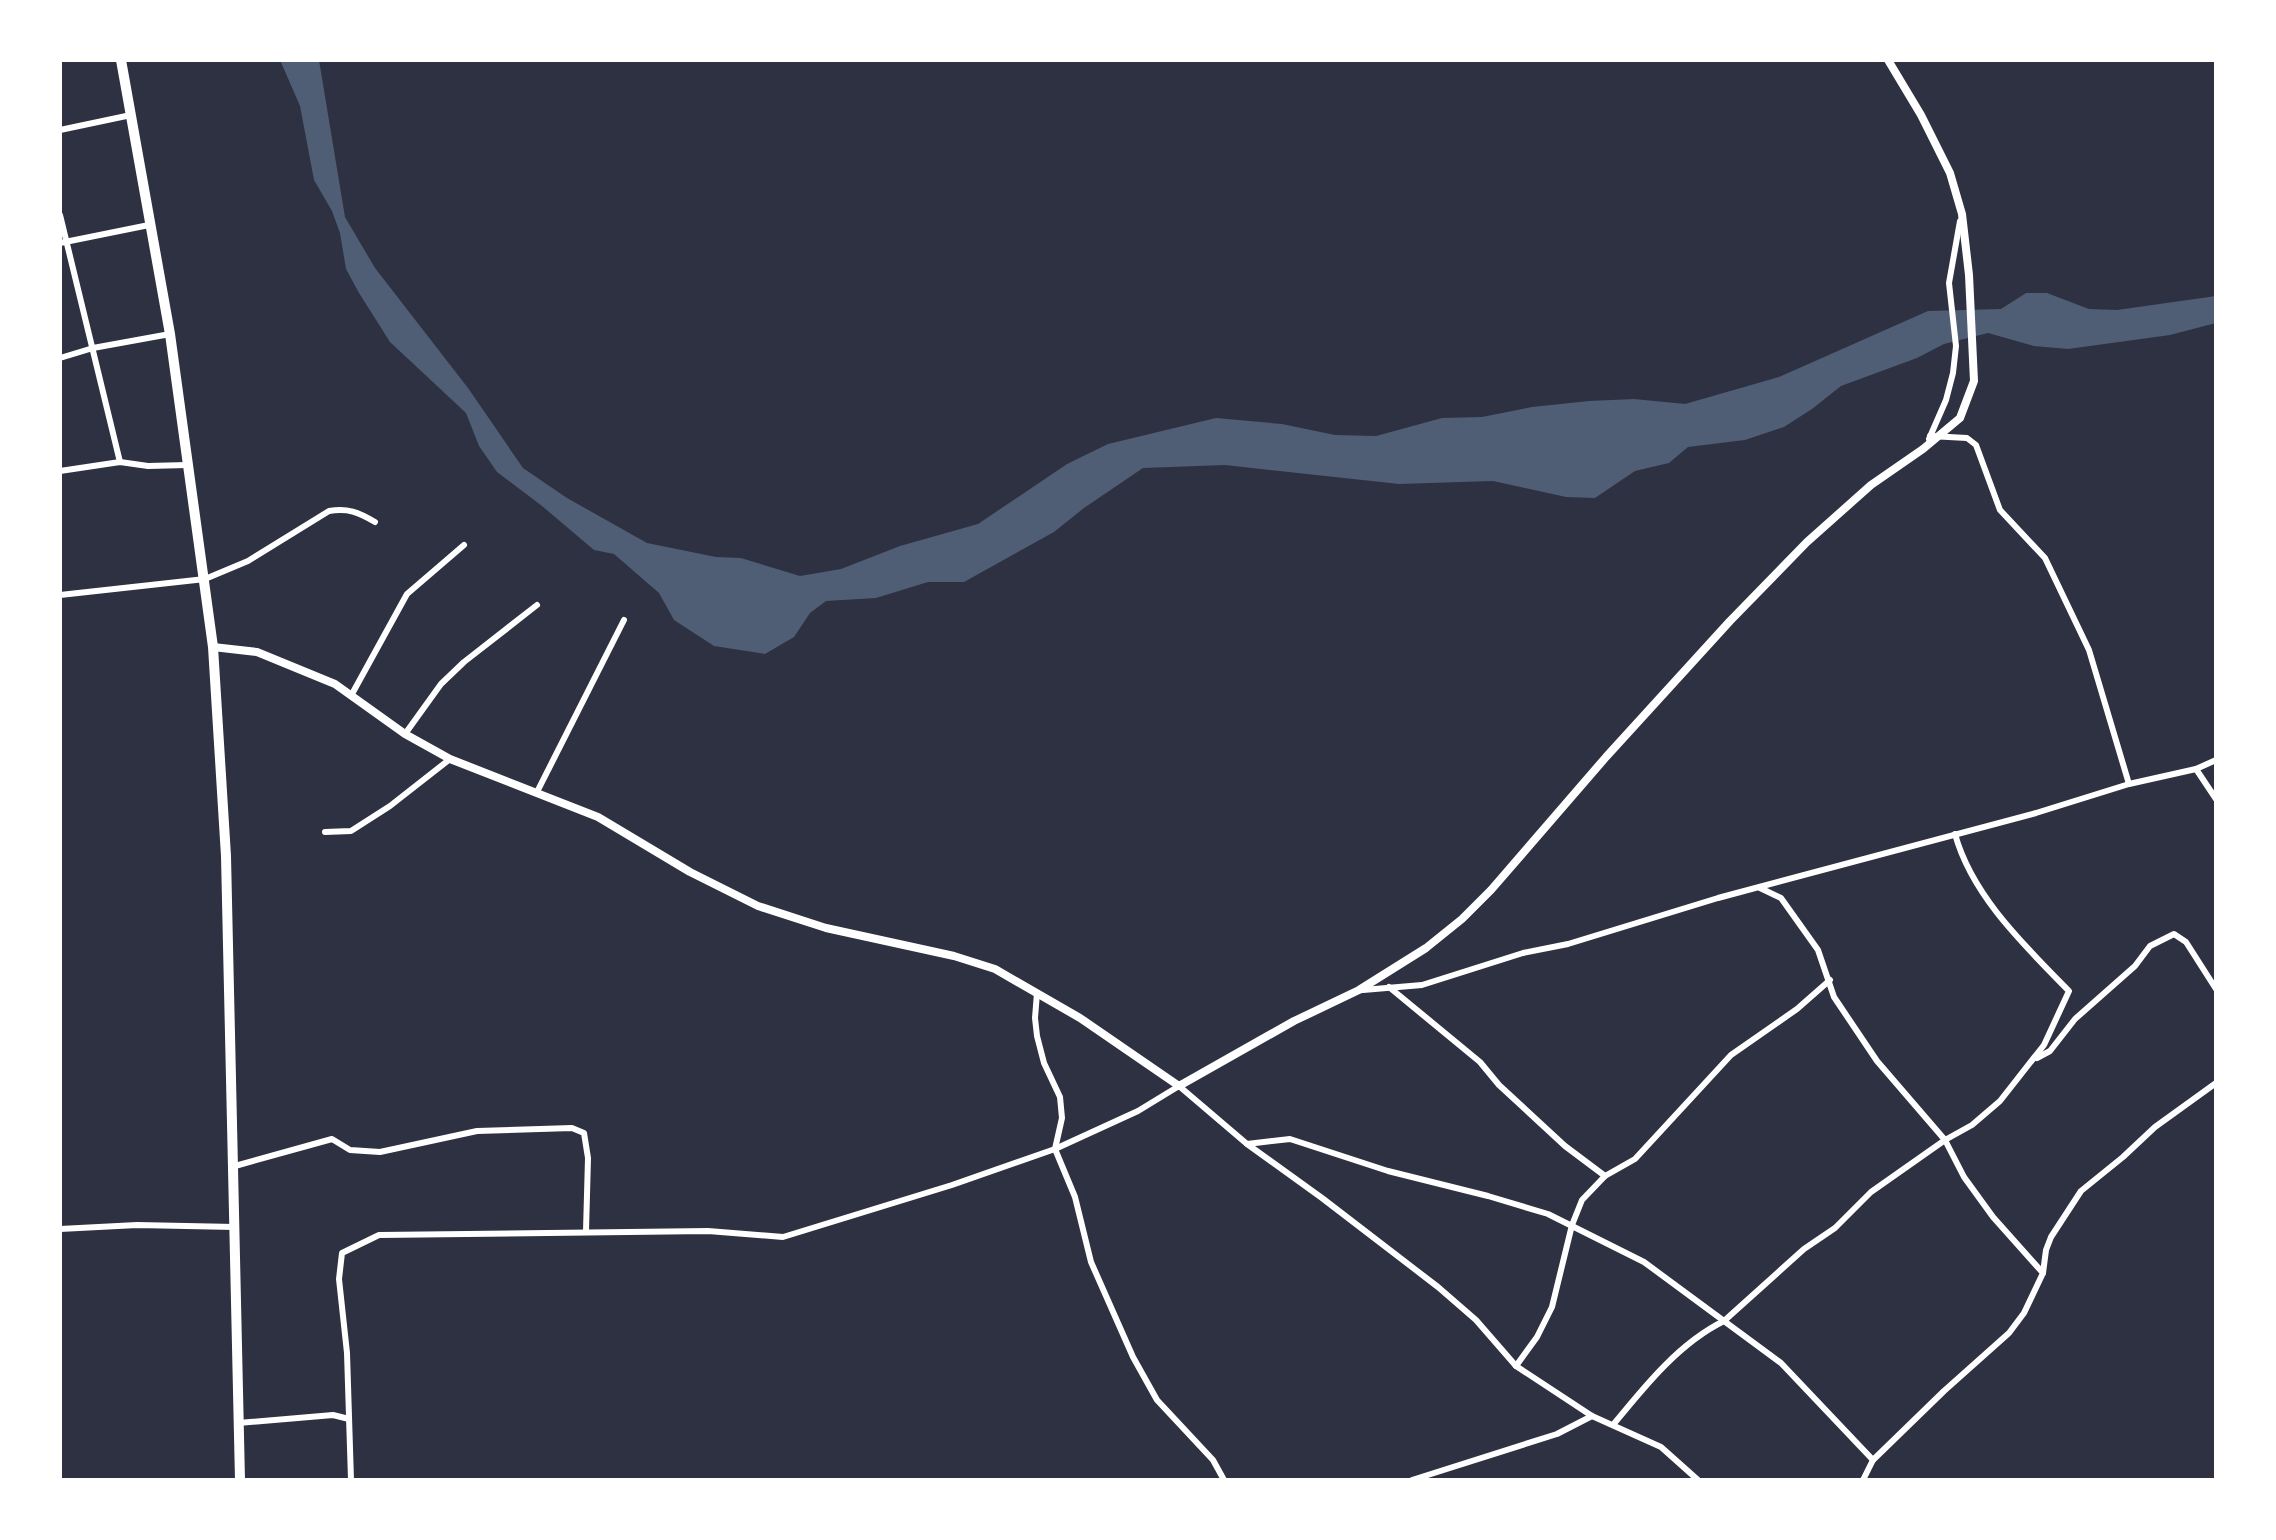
<svg xmlns="http://www.w3.org/2000/svg" width="2276" height="1540" viewBox="0 0 2276 1540" font-family="'Asap Condensed',sans-serif">
  <style>
    .water { fill: #4f5d75 }
    .lines { fill: none; stroke-linecap: round; stroke-linejoin: round }
    .minor { stroke: #fff; stroke-width: 6 }
    .tertiary { stroke: #fff; stroke-width: 8 }
    .primary { stroke: #fff; stroke-width: 10 }
  </style>
  <rect width="100%" height="100%" fill="#2d3142"/>
  <!-- water -->
  <polygon class="water" points="280,60 319,60 345,217 375,268 468,388 523,468 567,498 647,543 716,557 741,558 800,576 841,569 900,546 978,524 1067,464 1108,444 1216,418 1282,424 1335,435 1376,436 1442,418 1482,417 1532,407 1589,401 1634,399 1685,404 1779,377 1928,311 2001,309 2026,293 2047,293 2089,309 2117,310 2216,296 2216,323 2170,335 2068,349 2034,346 1988,333 1944,344 1917,358 1841,386 1812,409 1784,427 1745,440 1688,447 1669,463 1635,471 1595,498 1566,497 1493,481 1399,484 1225,465 1143,468 1084,508 1054,532 964,582 928,582 876,598 826,601 810,613 794,637 765,654 714,646 674,620 659,593 614,554 594,550 542,506 497,472 479,446 466,413 390,342 359,293 346,269 340,233 332,211 314,180 300,106"/>
  <g class="lines">
    <!-- minor -->
    <g class="minor">
      <polyline points="60,130 131,115"/>
      <polyline points="60,215 120,462"/>
      <polyline points="60,243 149,225"/>
      <polyline points="60,358 93,348 170,334"/>
      <polyline points="1930,436 1967,438 1976,445 2000,510 2045,558 2089,650 2129,784"/>
      <polyline points="1929,439 1946,400 1953,373 1956,346 1949,283 1960,221"/>
      <polyline points="60,471 120,462 148,466 187,465"/>
      <path d="M60,595l145,-16 43,-18 81,-50c19,-3 29,1 46,11"/>
      <polyline points="352,694 407,594 464,545"/>
      <polyline points="405,734 441,684 464,662 537,605"/>
      <polyline points="2196,769 2216,799"/>
      <polyline points="537,792 624,620"/>
      <polyline points="325,832 351,831 390,806 450,759"/>
      <polyline points="1760,888 1781,898 1818,950 1834,997 1877,1061 1945,1140 1964,1177 1993,1217 2043,1273 2024,1313 2009,1333 1944,1391 1873,1460 1863,1480"/>
      <polyline points="1389,987 1480,1062 1499,1085 1565,1146 1605,1176"/>
      <polyline points="1363,990 1422,985 1523,953 1568,944 1718,898 2036,813 2129,784 2196,769 2216,760"/>
      <polyline points="1037,993 1035,1018 1037,1036 1044,1063 1060,1097 1062,1118 1055,1149 1075,1197 1091,1262 1133,1357 1157,1400 1213,1460 1224,1480"/>
      <polyline points="2037,1058 2050,1051 2075,1019 2135,966 2150,946 2174,934 2186,942 2216,989"/>
      <polyline points="1247,1144 1290,1139 1388,1171 1488,1196 1548,1214 1644,1262 1781,1363 1873,1460"/>
      <polyline points="235,1166 332,1139 350,1150 380,1152 477,1131 572,1128 584,1133 588,1158 586,1231"/>
      <polyline points="60,1229 137,1225 235,1227"/>
      <polyline points="2043,1273 2046,1250 2051,1237 2081,1191 2123,1157 2155,1127 2216,1083"/>
      <polyline points="1516,1366 1537,1337 1552,1307 1572,1225 1582,1200 1605,1176 1635,1159 1731,1055 1797,1009 1830,980"/>
      <polyline points="238,1423 333,1415 349,1419"/>
      <path d="M1613,1425c31,-38 66,-82 111,-104l80,-72 31,-21 36,-36 74,-52 27,-15 28,-24 44,-56 25,-54c-44,-45 -97,-95 -114,-157"/>
      <polyline points="351,1480 347,1353 339,1279 342,1253 379,1235 708,1231 783,1237 952,1185 1055,1149 1138,1111 1179,1086 1247,1144 1322,1198 1438,1287 1476,1320 1516,1366 1592,1416 1661,1447 1698,1480"/>
      <polyline points="1412,1480 1557,1434 1592,1416"/>
    </g>
    <!-- tertiary -->
    <polyline class="tertiary" points="213,647 257,652 335,684 405,734 450,759 598,817 690,872 758,906 826,928 954,956 995,969 1080,1018 1179,1086 1294,1021 1359,990 1426,948 1462,919 1491,890 1606,757 1730,621 1807,542 1871,485 1923,449 1960,418 1974,381 1969,275 1962,214 1950,173 1921,115 1888,60"/>
    <!-- primary -->
    <polyline class="primary" points="121,60 170,334 213,647 226,856 240,1480"/>
  </g>
  <!-- border -->
  <rect width="2276" height="1540" fill="none" stroke="#ffffff" stroke-width="124"/>
</svg>
